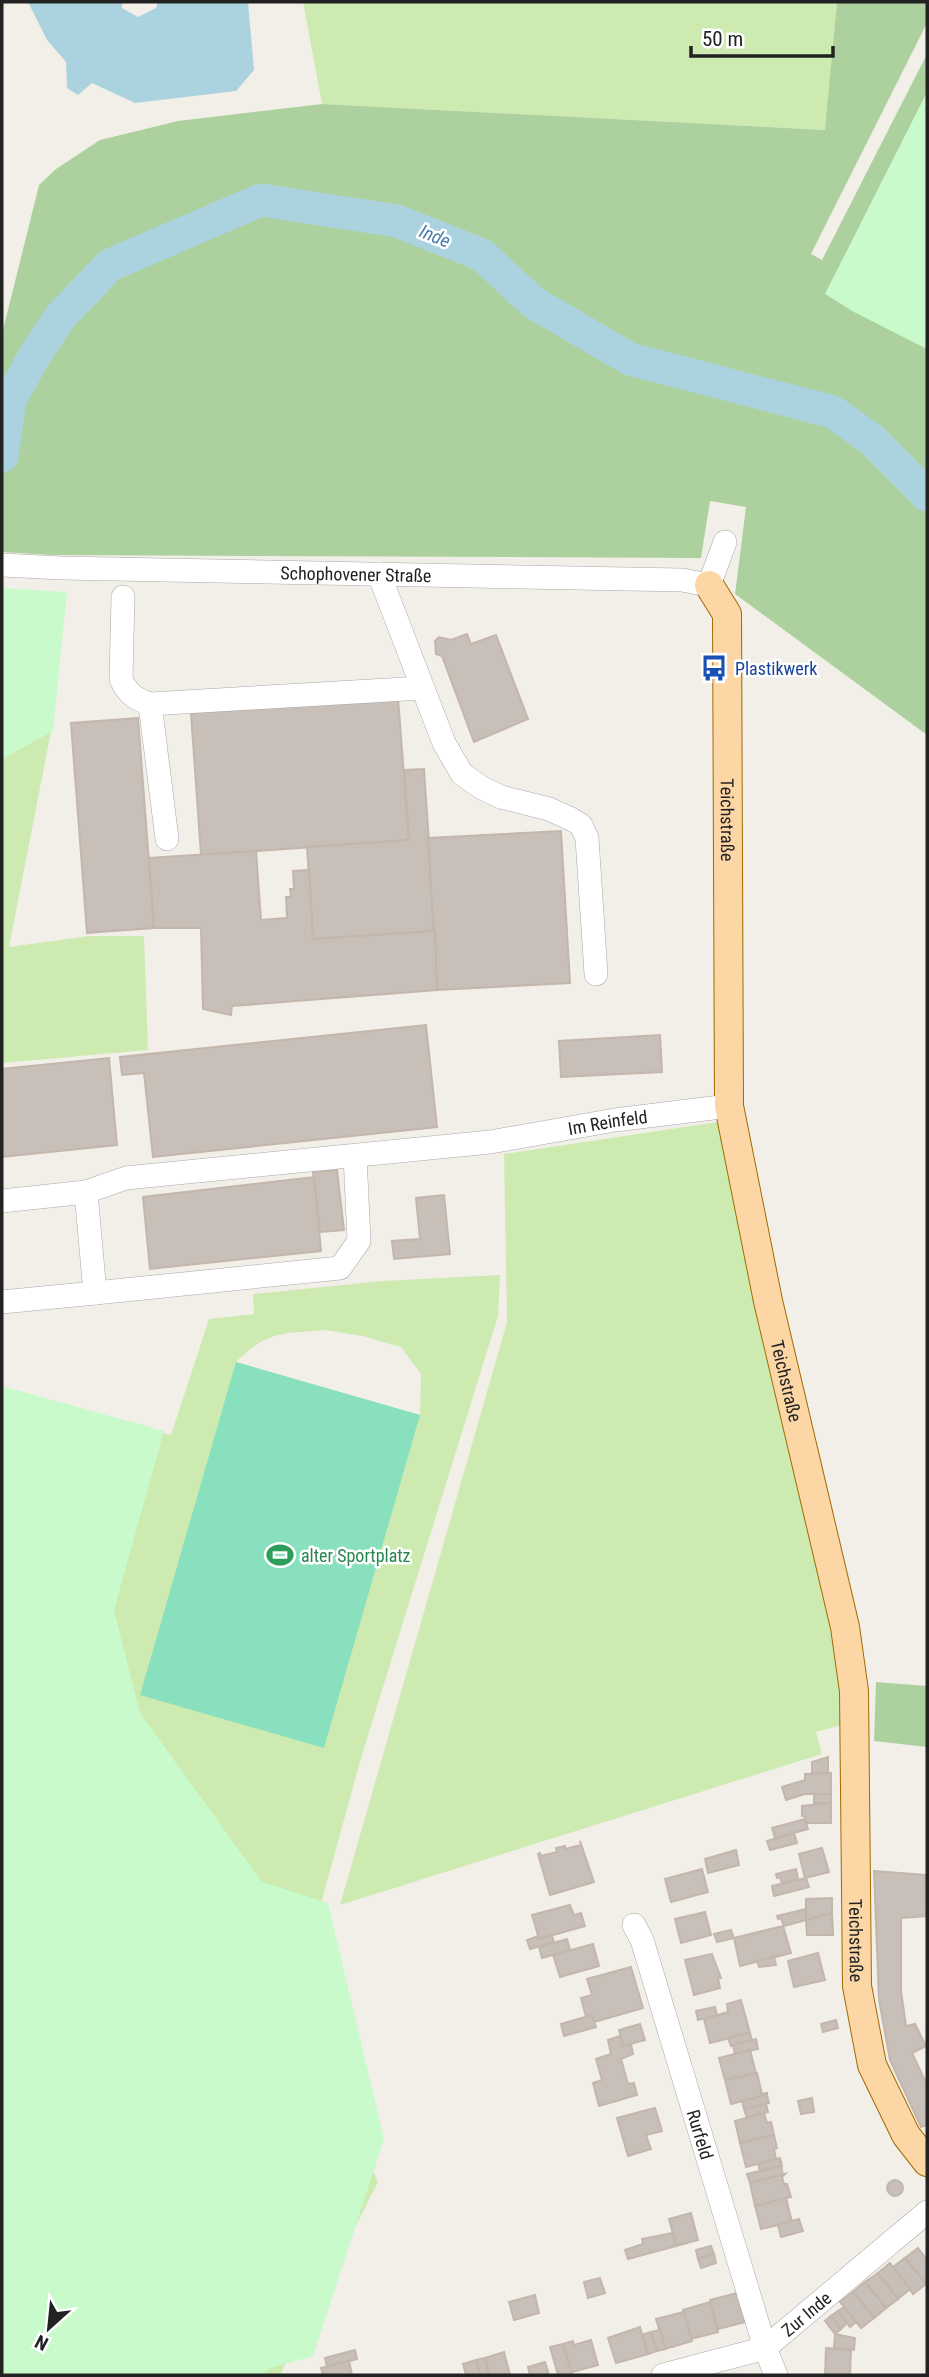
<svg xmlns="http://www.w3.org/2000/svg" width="929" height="2377" viewBox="0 0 929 2377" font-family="'Roboto Condensed',sans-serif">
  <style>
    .grass { fill: #cdebb0; fill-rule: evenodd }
    .forest { fill: #add19e }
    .park { fill: #c8facc }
    .pitch { fill: #88e0be }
    .water { fill: #aad3df }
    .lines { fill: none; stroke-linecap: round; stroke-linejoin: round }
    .stream { stroke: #aad3df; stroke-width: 5 }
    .river { stroke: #aad3df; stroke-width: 33 }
    .building { fill: #c7bfb8; stroke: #c4b6ab; stroke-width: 2 }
    .minor-casing { stroke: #a9a9a9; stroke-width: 24 }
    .major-casing { stroke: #a06b00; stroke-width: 30 }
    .minor { stroke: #fff; stroke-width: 23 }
    .major { stroke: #fcd6a4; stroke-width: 28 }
    .labels { text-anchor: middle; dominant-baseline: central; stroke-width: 5; stroke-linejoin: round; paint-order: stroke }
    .street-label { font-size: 18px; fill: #222; stroke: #fff }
    .transit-label { font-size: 18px; fill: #164399; stroke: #fff; text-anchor: start }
    .leisure-label { font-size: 18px; fill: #27864d; stroke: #fff; text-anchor: start }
    .water-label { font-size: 19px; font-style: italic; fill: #4a7aab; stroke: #fff }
  </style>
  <rect width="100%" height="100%" fill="#f2efe9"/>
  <!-- grass -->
  <g class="grass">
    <polygon points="303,2 837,2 826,130 322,104"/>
    <polygon points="45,711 55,711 9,947 89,936 144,936 148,1050 2,1063 2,749"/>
    <polygon points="718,1122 837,1649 842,1725 816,1732 822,1754 340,1905 507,1322 504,1154"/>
    <path d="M500,1275l-2,41 -137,442 -39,142 40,247 16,35 -98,193h-278v-984l169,44 38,-116 45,-5 -1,-20 130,-13zM325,1330l37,6 39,11 20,27 -1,41 -184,-53c32,-32 46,-28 89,-32z"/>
  </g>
  <!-- forest -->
  <g class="forest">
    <polygon points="837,2 927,2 927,23 811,254 822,260 927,54 927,735 735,594 746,507 710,501 701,558 52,555 2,552 2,334 39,185 56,169 100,140 178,121 322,104 825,130"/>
    <polygon points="876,1682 927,1686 927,1747 874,1741"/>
  </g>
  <!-- park -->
  <g class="park">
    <polygon points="927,92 927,349 854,312 825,294"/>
    <polygon points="2,588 67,592 53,731 2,759"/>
    <polygon points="2,1386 164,1431 114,1610 140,1713 262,1882 328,1903 384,2139 313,2356 270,2368 261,2375 2,2375"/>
  </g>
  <!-- pitch -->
  <polygon class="pitch" points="236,1362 420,1415 324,1748 140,1695"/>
  <!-- water -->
  <polygon class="water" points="28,2 122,2 122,8 138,17 156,8 158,2 248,2 254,70 236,91 135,103 92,83 78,95 67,88 66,62 47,40"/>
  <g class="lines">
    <!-- stream -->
    <polyline class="stream" points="2,379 10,400"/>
    <!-- river -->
    <polyline class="river" points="2,456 10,400 35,355 60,317 110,265 261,200 397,221 482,255 534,303 630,359 833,412 871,439 927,495"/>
  </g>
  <!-- building -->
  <g class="building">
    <polygon points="467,634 471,644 496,635 528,719 474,742 442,656 436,654 435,641 439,637 451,640"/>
    <polygon points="398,698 409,840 201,855 191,713"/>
    <polygon points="138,718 154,928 87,933 71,723"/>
    <polygon points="424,769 435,931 313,939 307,847 409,840 404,770"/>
    <polygon points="561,831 570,983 437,990 428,838"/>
    <polygon points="256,851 261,920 287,918 286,897 291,897 290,889 294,889 293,871 309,870 313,939 435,931 437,990 232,1006 231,1015 203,1009 201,928 154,928 149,858"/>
    <polygon points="426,1025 437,1127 153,1157 144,1073 122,1075 120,1057"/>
    <polygon points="660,1035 662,1072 561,1077 559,1041"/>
    <polygon points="109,1058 117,1145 2,1157 2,1069"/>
    <polygon points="337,1170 344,1230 320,1232 313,1172"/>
    <polygon points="314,1177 321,1251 150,1269 143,1197"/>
    <polygon points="444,1195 450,1254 394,1259 392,1241 420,1239 416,1198"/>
    <polygon points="828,1757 828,1773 812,1774 812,1762"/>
    <polygon points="831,1773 831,1794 805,1794 786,1800 782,1787 805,1780 805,1774"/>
    <rect x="814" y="1794" width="17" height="9"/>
    <polygon points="831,1803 831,1823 805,1823 805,1816 802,1816 802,1806"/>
    <polygon points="805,1819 808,1829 775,1838 772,1828"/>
    <polygon points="794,1833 797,1843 770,1850 767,1841"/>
    <polygon points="580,1841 594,1882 550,1895 538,1854 540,1853 541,1856 557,1852 556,1848 565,1846 565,1849 581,1845"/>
    <polygon points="822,1848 829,1872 805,1878 799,1854"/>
    <polygon points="736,1850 739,1865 708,1873 705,1859"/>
    <polygon points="702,1869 708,1892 671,1902 665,1879"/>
    <polygon points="796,1869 798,1879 782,1884 780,1877 777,1878 776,1874"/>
    <polygon points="874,1871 925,1875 927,1916 901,1918 901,1991 906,2026 915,2024 926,2046 912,2053 927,2085 927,2125 921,2127 890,2060 879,2000"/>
    <polygon points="806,1878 809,1887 774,1896 772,1886"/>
    <polygon points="832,1898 832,1913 806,1920 806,1899"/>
    <polygon points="570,1905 574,1915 581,1913 585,1926 539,1939 532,1915"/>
    <polygon points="806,1909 806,1920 784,1926 781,1918 778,1919 777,1916"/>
    <polygon points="705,1912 711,1935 681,1943 675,1919"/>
    <polygon points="832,1913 833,1935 807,1935 806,1920"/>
    <polygon points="783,1926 791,1953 740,1966 734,1938"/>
    <polygon points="731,1930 734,1938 717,1942 714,1934"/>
    <polygon points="538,1936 539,1939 552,1936 554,1942 530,1949 527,1940"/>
    <polygon points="567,1939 570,1950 542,1958 539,1947"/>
    <polygon points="593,1944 599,1966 560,1977 553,1955"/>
    <polygon points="818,1953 825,1980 794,1987 788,1961"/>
    <polygon points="712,1954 721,1978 718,1978 720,1988 694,1995 685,1960"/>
    <polygon points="774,1957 776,1965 759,1967 757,1961"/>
    <polygon points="631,1967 643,2008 594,2022 592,2015 586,2017 581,1998 592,1995 587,1979"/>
    <polygon points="741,2000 750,2033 710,2043 704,2019 728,2012 727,2004"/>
    <polygon points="715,2007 717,2015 698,2020 696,2011"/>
    <polygon points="592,2015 596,2027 564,2036 561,2024"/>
    <polygon points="836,2020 838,2028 823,2032 821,2024"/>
    <polygon points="640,2024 645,2040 623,2046 619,2030"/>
    <polygon points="750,2033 752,2041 731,2046 728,2038"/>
    <polygon points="620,2036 623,2046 631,2044 633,2054 621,2059 628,2084 634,2083 637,2095 599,2106 593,2083 602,2080 596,2059 611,2054 608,2040"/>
    <polygon points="756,2039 758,2049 735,2054 733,2045"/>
    <polygon points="750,2050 756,2073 725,2080 719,2058"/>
    <polygon points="757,2073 762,2094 767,2093 767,2095 731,2104 725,2080"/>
    <polygon points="767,2095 769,2103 744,2109 742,2101"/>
    <polygon points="812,2098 814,2112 801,2114 798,2101"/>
    <polygon points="766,2104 768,2112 747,2118 744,2109"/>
    <polygon points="655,2108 662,2131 646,2135 651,2149 628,2156 617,2118"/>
    <polygon points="764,2113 767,2123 771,2122 774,2135 740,2143 735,2121"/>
    <polygon points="774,2135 777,2148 774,2149 776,2159 746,2167 740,2143"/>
    <polygon points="780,2158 782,2166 760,2171 758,2164"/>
    <polygon points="781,2166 783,2175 750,2183 747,2174"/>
    <polygon points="785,2174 782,2177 784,2184 787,2184 791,2197 755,2206 750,2183"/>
    <circle cx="895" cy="2188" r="8"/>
    <polygon points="786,2198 792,2222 761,2229 755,2206"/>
    <polygon points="691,2213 698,2240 676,2246 669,2219"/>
    <polygon points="799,2219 803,2231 781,2237 778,2225"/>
    <polygon points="673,2233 676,2246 628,2259 625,2250 643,2244 642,2239"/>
    <polygon points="711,2246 714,2254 698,2259 696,2250"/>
    <polygon points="918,2248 927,2260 926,2284 905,2258"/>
    <polygon points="714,2254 716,2263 701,2268 698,2259"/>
    <polygon points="905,2258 926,2284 913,2294 893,2267"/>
    <polygon points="890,2263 910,2289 898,2299 878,2273"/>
    <polygon points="878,2273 898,2299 886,2308 865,2282"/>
    <polygon points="600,2278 605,2293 588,2298 584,2282"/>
    <polygon points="865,2282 886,2308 874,2318 853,2292"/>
    <polygon points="853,2292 874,2318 861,2328 840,2302"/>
    <polygon points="737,2293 745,2322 718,2329 710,2300"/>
    <polygon points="535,2295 539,2313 514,2320 509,2302"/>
    <polygon points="710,2302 718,2332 691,2339 683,2310"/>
    <polygon points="844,2307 856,2322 850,2327 838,2311"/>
    <polygon points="838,2311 847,2323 841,2329 831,2316"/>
    <polygon points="684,2312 692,2341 665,2349 656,2319"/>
    <polygon points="831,2316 841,2329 835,2334 825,2321"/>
    <polygon points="640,2327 648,2354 616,2363 608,2338"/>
    <polygon points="660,2330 665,2349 657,2351 651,2332"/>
    <polygon points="651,2332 657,2351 648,2354 642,2335"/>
    <polygon points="835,2334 855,2338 854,2350 834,2348"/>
    <polygon points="591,2340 598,2365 572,2372 563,2344 573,2341 574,2345"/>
    <polygon points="563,2344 567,2359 573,2375 558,2375 550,2347"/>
    <polygon points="826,2348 851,2350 850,2375 825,2375"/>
    <polygon points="355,2350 357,2359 327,2367 325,2358"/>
    <polygon points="504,2352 510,2375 489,2375 485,2358"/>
    <polygon points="485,2358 489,2375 480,2375 476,2360"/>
    <polygon points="476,2360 480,2375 466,2375 463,2364"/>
    <polygon points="349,2361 352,2375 323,2375 321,2368"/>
    <polygon points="545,2362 549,2375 530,2375 528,2367"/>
  </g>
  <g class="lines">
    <!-- minor casing -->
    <g class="minor-casing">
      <g id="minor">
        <path id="s1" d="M2,565l60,3 620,12 27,5 16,-43"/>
        <polyline points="379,574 444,743 462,774 482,788 501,797 549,809 571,819 581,825 587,838 596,974"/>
        <path d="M123,597l-2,82c6,14 14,20 29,25l272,-16"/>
        <polyline points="150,704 167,839"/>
        <path id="s2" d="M2,1201l84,-9 40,-14 364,-36 125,-22 114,-14"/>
        <polyline points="95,1293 340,1268 359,1241 355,1156"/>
        <polyline points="2,1302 95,1293 86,1192"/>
        <path id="s3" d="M634,1925l8,15 123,408 11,27"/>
        <path id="s4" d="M663,2375l102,-27 162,-136"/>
      </g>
    </g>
    <!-- major casing -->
    <g class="major-casing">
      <g id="major">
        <path id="s5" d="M709,585l18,29 2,492 39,195 77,326 9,64 3,295 15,79 34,70 21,27"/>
      </g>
    </g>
    <!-- minor -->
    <use href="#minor" class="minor"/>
    <!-- major -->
    <use href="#major" class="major"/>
  </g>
  <!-- icons -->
  <defs>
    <g id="bus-bare" transform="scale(2.1)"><path d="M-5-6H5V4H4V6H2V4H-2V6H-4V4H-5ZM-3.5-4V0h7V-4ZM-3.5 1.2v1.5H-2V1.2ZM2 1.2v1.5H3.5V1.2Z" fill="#1a4fb4" stroke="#fff" stroke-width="2.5" paint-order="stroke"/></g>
    <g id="stadium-bare" transform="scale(2.1)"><path d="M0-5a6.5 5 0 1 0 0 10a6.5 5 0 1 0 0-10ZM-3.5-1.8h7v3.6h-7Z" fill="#2e9e5b" stroke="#fff" stroke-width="2.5" paint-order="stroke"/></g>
  </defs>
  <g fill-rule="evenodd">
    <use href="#bus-bare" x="714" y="668"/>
    <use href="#stadium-bare" x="280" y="1555"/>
  </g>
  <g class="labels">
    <!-- street labels -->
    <g class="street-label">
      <text stroke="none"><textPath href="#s1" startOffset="354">Schophovener Straße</textPath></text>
      <text stroke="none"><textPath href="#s5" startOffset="240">Teichstraße</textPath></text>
      <text stroke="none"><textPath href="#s2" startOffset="612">Im Reinfeld</textPath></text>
      <text stroke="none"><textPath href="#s5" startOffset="807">Teichstraße</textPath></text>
      <text stroke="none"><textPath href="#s5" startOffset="1374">Teichstraße</textPath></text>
      <text stroke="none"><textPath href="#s3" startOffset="220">Rurfeld</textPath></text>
      <text stroke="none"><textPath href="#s4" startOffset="159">Zur Inde</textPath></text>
    </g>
    <!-- transit labels -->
    <g class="transit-label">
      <text x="735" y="668">Plastikwerk</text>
    </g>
    <!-- leisure labels -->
    <g class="leisure-label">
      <text x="301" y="1555">alter Sportplatz</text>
    </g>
    <!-- water labels -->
    <g class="water-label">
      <text transform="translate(435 236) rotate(22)">Inde</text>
    </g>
  </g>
  <!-- border -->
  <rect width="929" height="2377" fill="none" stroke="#222222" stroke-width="7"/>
  <!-- north arrow -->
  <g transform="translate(49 2328) rotate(207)" stroke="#ffffff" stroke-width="5" paint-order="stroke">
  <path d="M0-5L12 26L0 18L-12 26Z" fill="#222222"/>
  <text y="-10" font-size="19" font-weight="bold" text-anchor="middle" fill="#222222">N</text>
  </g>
  <!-- scale -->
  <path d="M691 46v10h142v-10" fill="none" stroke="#222222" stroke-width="3.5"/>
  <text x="702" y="46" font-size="21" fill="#222222" stroke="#ffffff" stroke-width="5" paint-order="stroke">50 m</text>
</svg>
